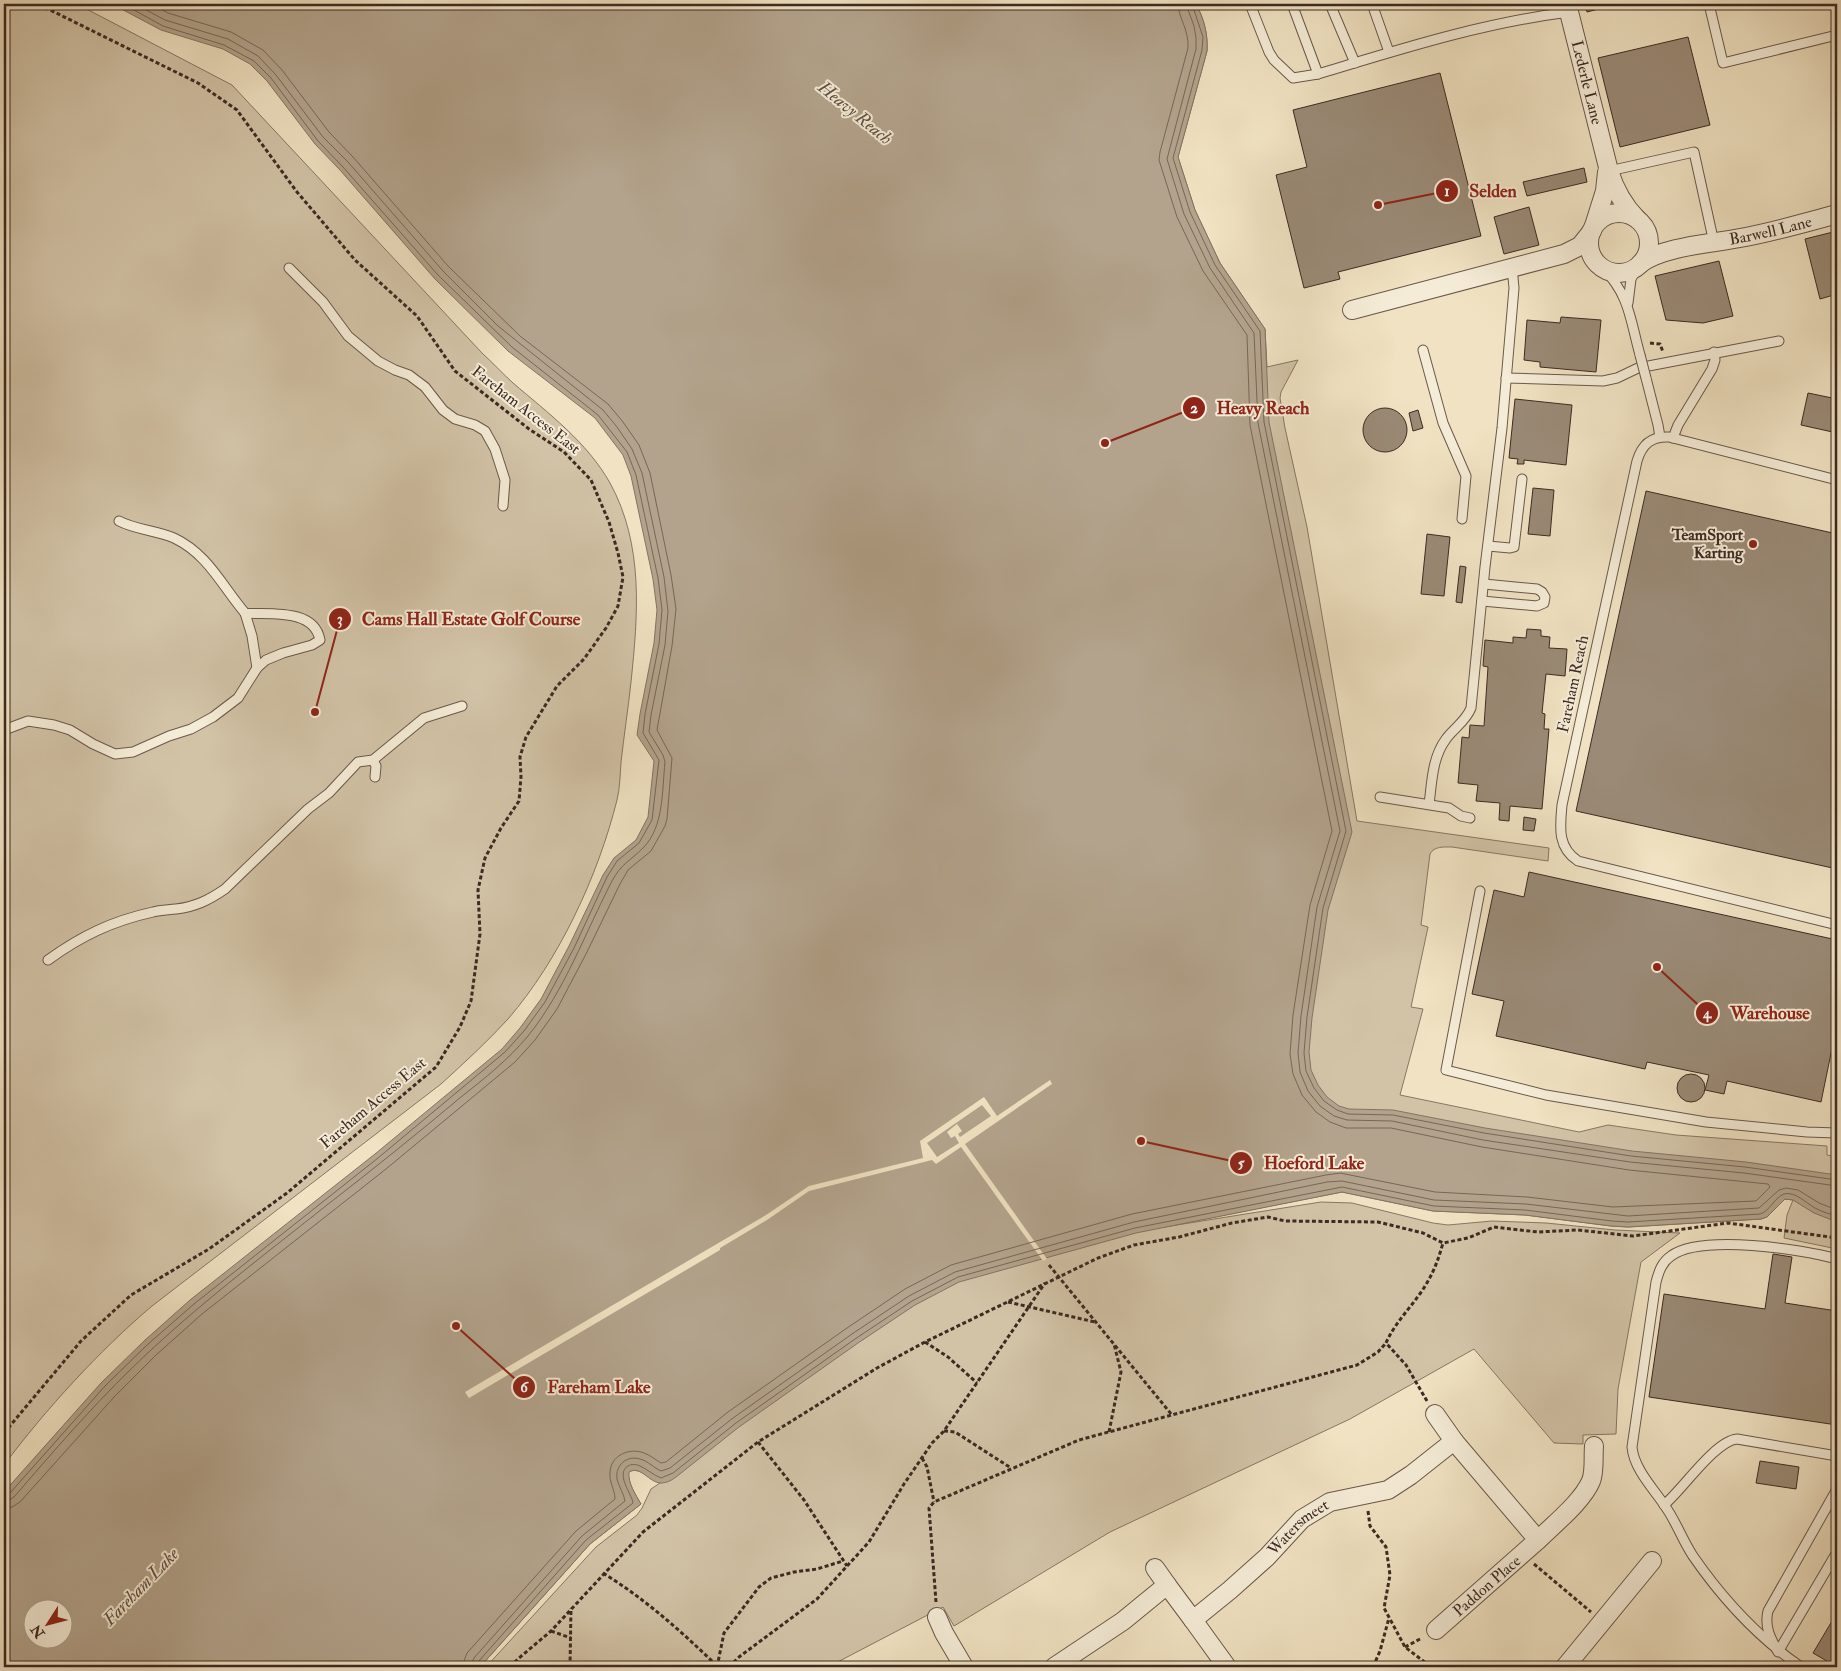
<svg xmlns="http://www.w3.org/2000/svg" width="1841" height="1671" viewBox="0 0 1841 1671" font-family="'IM FELL Double Pica',serif">
  <style>
    .green { fill: #d2c3a7; stroke: #887665 }
    .water { fill: #b3a38c; stroke: #847362; fill-rule: evenodd }
    .pier { fill: #f0e2c2; fill-rule: evenodd }
    .lines { fill: none; stroke-linecap: round; stroke-linejoin: round }
    .shore { stroke: #786658; stroke-width: 1 }
    .building { fill: #9a8a76; stroke: #3d2a23 }
    .lane-casing { stroke: #6a584b; stroke-width: 11 }
    .street-casing { stroke: #6a584b; stroke-width: 20 }
    .path { stroke: #3d2a23; stroke-width: 3; stroke-dasharray: 4 2.5; stroke-linecap: butt }
    .lane { stroke: #f5ecd7; stroke-width: 9 }
    .street { stroke: #f5ecd7; stroke-width: 18 }
    .lane-bridge-casing { stroke: #6a584b; stroke-width: 11; stroke-linecap: butt }
    .lane-bridge { stroke: #f5ecd7; stroke-width: 9 }
    .poi-dot { fill: #8f2418; stroke: #f5ecd7; stroke-width: 2 }
    .labels { text-anchor: middle; dominant-baseline: central; stroke-width: 4; stroke-linejoin: round; paint-order: stroke }
    .street-label { font-size: 16px; fill: #3d2a23; stroke: #f5ecd7 }
    .poi-label { font-size: 16px; font-weight: bold; fill: #3d2a23; stroke: #f5ecd7; text-anchor: end }
    .water-label { font-size: 18px; font-style: italic; fill: #604e42; stroke: #f5ecd7 }
    .leader { fill: none; stroke: #8f2418; stroke-width: 2 }
    .callout-dot { fill: #8f2418; stroke: #f5ecd7; stroke-width: 2 }
    .mark-label { font-size: 15px; text-anchor: middle; font-weight: bold; fill: #fff }
    .callout-label { font-size: 18px; text-anchor: middle; font-weight: bold; fill: #8f2418; stroke: #f5ecd7; stroke-width: 4; stroke-linejoin: round; paint-order: stroke }
  </style>
  <rect width="100%" height="100%" fill="#f0e2c2"/>
  <filter id="stains"><feTurbulence type="fractalNoise" baseFrequency=".004" numOctaves="4"/><feColorMatrix values="0 0 0 0 .2 0 0 0 0 .09 0 0 0 0 .02 0 0 0 .5 -.17"/></filter>
  <radialGradient id="worn" r=".72"><stop offset=".6" stop-color="#630" stop-opacity="0"/><stop offset="1" stop-color="#630" stop-opacity=".3"/></radialGradient>
  <!-- green -->
  <g class="green">
    <path d="M4,4h73l155,81 250,268c11,10 20,20 31,30 35,30 74,59 97,100 34,62 28,132 21,199 -3,27 -7,54 -10,80 -1,13 -1,26 -4,38 -19,76 -58,160 -109,219 -21,23 -44,44 -67,65l-289,222c-53,45 -106,103 -148,159z"/>
    <path d="M1196,4c8,15 12,30 11,47l-29,106 17,53 25,53 45,66 2,38 31,-7 -17,32 -1,6 5,30 22,99 50,294 192,27 -1,13 -96,-14c-8,0 -18,-1 -22,7l-9,71 7,2 -17,80 12,2 -23,86 179,37 29,-7 68,10 151,11v9l10,2v92l-53,-11 3,-23 6,-15 -8,-1 -18,18 -6,2 -133,8 -17,-1 -86,-11 -92,-4 -91,-19 -178,35 157,-25 31,1 81,20 15,2 44,-4 54,2 69,7 65,3 -39,29 -23,127 -2,45 -33,1v9l-29,-1 -80,-94 -124,70 -240,113 -156,94 -11,-19 -115,60h-342l110,-120 41,-32 5,-7 9,-19 9,-6c-9,-4 -21,-17 -32,-11 0,11 7,22 13,32l-51,40 -110,123h-351l466,-192 554,-1099z"/>
  </g>
  <!-- water -->
  <path class="water" d="M112,4h1084c8,15 12,30 11,47l-29,106 17,53 25,53 45,66 4,93 83,410 -24,78 -16,108 -3,34 2,18 7,15 9,12 12,9 10,3 44,1 92,18 147,23 114,11 91,13v47l-23,-9 -21,-13 -8,-1 -18,18 -6,2 -133,8 -17,-1 -86,-11 -92,-4 -91,-19 -206,41 -177,49 -44,23 -57,38 -119,84 -63,50c-4,3 -9,6 -15,6 -12,0 -20,-18 -32,-11 -1,11 6,22 12,32l-51,40 -110,123h-476v-175l97,-109 43,-42 46,-41 185,-146 127,-105 18,-21 21,-29 28,-53 34,-71 11,-17 22,-18 12,-23 6,-56 -17,-26 3,-21 14,-71 3,-33 -4,-31 -22,-103 -8,-21 -28,-37 -87,-67 -73,-72 -95,-109 -25,-26 -48,-63 -17,-17 -27,-15 -62,-19zM32,1608h30v30h-30z"/>
  <!-- pier -->
  <path class="pier" d="M1050,1080l2,4 -87,60 82,115 -4,2 -82,-114 -25,17 -4,-4 -123,31 -42,29 -47,28v2l-251,148 -4,-6 301,-177 43,-29 114,-28 -3,-17 64,-44 13,19zM982,1105l9,11 -31,21 -2,-3 4,-3 -5,-7 -10,8 4,6 4,-2 4,7 -22,14 -10,-14z"/>
  <g class="lines">
    <!-- shore -->
    <g class="shore">
      <polyline points="1186,4 1194,26 1196,38 1196,49 1167,159 1184,214 1210,268 1254,333 1258,423 1340,831 1317,907 1301,1016 1298,1053 1300,1072 1308,1091 1320,1106 1334,1116 1347,1120 1392,1121 1483,1140 1630,1162 1744,1173 1837,1186"/>
      <polyline points="1192,4 1203,37 1202,50 1173,158 1190,212 1215,265 1260,331 1264,422 1346,831 1323,908 1307,1017 1304,1053 1306,1071 1314,1088 1324,1101 1337,1110 1348,1114 1393,1115 1484,1133 1631,1156 1745,1167 1837,1180"/>
      <polyline points="4,1494 10,1493 105,1386 147,1345 194,1304 378,1158 505,1052 524,1031 545,1002 574,948 607,877 617,861 639,843 652,820 659,760 643,733 645,714 659,644 662,610 658,578 636,475 627,452 598,415 512,347 438,275 343,167 318,141 271,78 254,61 224,45 163,26 123,4"/>
      <path d="M4,1501l5,-1 5,-3c44,-51 88,-102 138,-148 55,-51 116,-97 175,-144 45,-35 90,-71 134,-108 24,-19 47,-37 67,-61 37,-46 57,-103 84,-155 9,-17 18,-20 31,-33 21,-21 19,-57 22,-86l-2,-7 -14,-23 2,-17 14,-70 3,-34 -4,-34 -22,-104 -10,-24 -15,-22 -14,-17 -105,-84 -55,-55 -95,-109 -25,-25 -47,-62 -18,-19 -30,-17 -63,-19 -30,-16"/>
      <polyline points="4,1508 12,1507 20,1502 115,1396 156,1355 202,1314 386,1169 515,1062 535,1040 557,1009 586,954 620,884 628,870 651,851 665,826 667,819 672,758 657,730 672,646 676,609 671,575 650,473 639,445 623,422 608,404 520,336 448,266 353,157 329,132 282,70 263,50 231,32 168,13 151,4"/>
      <path d="M463,1667l1,-6 3,-8 109,-122 39,-32c0,-9 -6,-17 -5,-26 0,-17 19,-26 34,-20 6,2 12,7 17,10l5,-1 62,-50 119,-84 58,-39 46,-24 181,-51 194,-39 14,-2 95,19 92,5 86,10 143,-6 14,-14 -2,-3 -139,-14 -147,-23 -91,-19h-45l-16,-6 -14,-10 -14,-17 -9,-21 -3,-20 3,-39 17,-110 22,-74 -82,-406 -3,-90 -44,-64 -26,-54 -18,-57 1,-8 28,-104c1,-19 -9,-28 -10,-44"/>
      <path d="M470,1667l4,-9 108,-122 43,-35c-1,-7 -6,-14 -8,-22 -2,-14 10,-24 23,-20 8,2 14,9 21,12l9,-3 63,-50 119,-84 57,-38 46,-24 179,-50 193,-40 15,-1 92,19 92,4 102,12 131,-8 20,-18 7,-2 12,2 21,13 18,7"/>
      <path d="M477,1667l1,-5 108,-122 47,-37c-1,-9 -18,-29 -5,-37 3,-2 8,-2 12,0 7,3 13,9 21,12l12,-5 63,-50 119,-84 57,-38 46,-24 177,-49 207,-41 92,19 91,4 87,11 16,1 132,-8c10,-3 14,-16 24,-20 11,-3 22,9 31,14 7,4 15,6 22,8"/>
    </g>
  </g>
  <!-- building -->
  <g class="building">
    <polygon points="1585,4 1617,4 1587,12"/>
    <polygon points="1688,37 1710,125 1620,147 1598,58"/>
    <polygon points="1440,73 1481,236 1338,272 1340,279 1304,288 1276,175 1307,167 1293,110"/>
    <polygon points="1584,168 1587,182 1527,196 1523,182"/>
    <polygon points="1529,207 1539,245 1504,254 1494,217"/>
    <polygon points="1837,231 1837,294 1820,299 1805,239"/>
    <polygon points="1719,261 1733,316 1703,323 1666,320 1655,276"/>
    <polygon points="1561,317 1601,320 1596,372 1540,367 1540,362 1524,360 1527,320 1560,323"/>
    <polygon points="1808,393 1837,399 1837,433 1801,425"/>
    <polygon points="1515,399 1572,405 1566,465 1524,460 1524,464 1517,464 1518,459 1509,458"/>
    <circle cx="1385" cy="430" r="22"/>
    <polygon points="1418,410 1423,428 1413,431 1409,413"/>
    <polygon points="1533,488 1554,490 1550,536 1528,534"/>
    <polygon points="1646,491 1837,534 1837,869 1576,811"/>
    <polygon points="1427,534 1450,537 1444,596 1421,594"/>
    <polygon points="1460,566 1466,567 1462,603 1456,602"/>
    <polygon points="1527,629 1541,630 1541,636 1550,637 1549,648 1567,649 1565,676 1546,674 1542,713 1545,714 1544,729 1549,729 1542,809 1510,806 1509,821 1499,820 1500,803 1476,801 1478,785 1458,783 1462,737 1469,738 1470,725 1484,726 1488,667 1483,666 1485,640 1513,643 1513,637 1526,638"/>
    <polygon points="1524,817 1536,819 1534,831 1523,830"/>
    <polygon points="1529,872 1837,940 1837,1024 1821,1102 1727,1081 1724,1094 1705,1090 1709,1075 1647,1062 1645,1069 1496,1036 1504,1001 1472,994 1494,890 1524,897"/>
    <circle cx="1691" cy="1088" r="14"/>
    <polygon points="1773,1254 1792,1257 1785,1303 1837,1311 1837,1425 1649,1397 1664,1294 1765,1309"/>
    <polygon points="1760,1461 1799,1467 1796,1489 1756,1483"/>
    <polygon points="1835,1616 1837,1617 1837,1667 1813,1653"/>
  </g>
  <g class="lines">
    <!-- lane casing -->
    <g class="lane-casing">
      <g id="lane">
        <path d="M1250,4l19,48 5,8 19,18 25,-4c83,-25 164,-51 251,-62"/>
        <polyline points="1292,4 1318,74"/>
        <polyline points="1330,4 1355,63"/>
        <polyline points="1372,4 1389,52"/>
        <polyline points="1709,4 1723,63 1837,35"/>
        <polyline points="1836,4 1837,8"/>
        <polyline points="1609,171 1694,152 1714,243"/>
        <polyline points="289,268 323,302 348,336 378,361 395,370 409,375 425,387 443,410 455,419 475,425 485,431 495,449 505,480 503,506"/>
        <path d="M1603,268c27,28 27,51 37,87"/>
        <polyline points="1628,303 1631,279 1638,266"/>
        <polyline points="1423,350 1443,423 1466,476 1462,519"/>
        <polyline points="1506,378 1603,381 1617,378 1638,368 1779,341"/>
        <polyline points="1646,378 1658,425 1660,437"/>
        <polyline points="1673,438 1678,425 1712,369 1715,360 1714,352"/>
        <path d="M1837,480l-168,-43c-17,-1 -27,7 -32,24l-75,344c-2,22 -5,42 16,56l259,64"/>
        <polyline points="1488,546 1510,548 1514,547 1522,479"/>
        <polyline points="1482,601 1537,606 1544,603 1545,597 1542,592 1537,589 1484,584"/>
        <polyline points="245,613 252,636 257,668"/>
        <path d="M4,730l24,-9 26,4 16,5 23,14 22,10 18,-2 36,-16 22,-7 22,-12 25,-19 19,-30 9,-8 17,-7 29,-8 8,-5c-6,-32 -50,-25 -75,-27 -23,-27 -37,-59 -71,-75 -18,-8 -38,-8 -55,-17"/>
        <polyline points="373,760 376,766 375,777"/>
        <polyline points="1380,797 1449,808 1461,816 1470,818"/>
        <path d="M1429,804c3,-22 3,-46 17,-65 8,-11 20,-18 25,-31l14,-141 17,-139 12,-140 -2,-21"/>
        <polyline points="1480,891 1446,1070 1546,1095 1706,1122 1807,1132 1837,1133"/>
        <path d="M48,960c33,-24 64,-39 105,-48 7,-2 15,-2 23,-3 19,-2 33,-9 49,-20l83,-80 21,-16 29,-31 15,-2 51,-42 38,-12"/>
        <path d="M1837,1489l-69,122c-4,16 3,28 10,41l59,-100"/>
        <path d="M1664,1505c19,-16 51,-64 73,-66l100,17"/>
        <path d="M1801,1667c-42,-29 -79,-69 -108,-111 -10,-15 -16,-32 -26,-47 -12,-19 -33,-39 -35,-62l24,-165c3,-11 6,-20 15,-26 30,-22 131,-7 166,3"/>
      </g>
    </g>
    <!-- street casing -->
    <g class="street-casing">
      <g id="street">
        <path id="s1" d="M1567,4l42,167c6,19 14,34 28,48"/>
        <circle cx="1619" cy="243" r="30"/>
        <polyline points="1594,226 1605,191 1607,172"/>
        <path id="s2" d="M1641,263c25,-17 69,-19 99,-25 33,-6 65,-15 97,-24"/>
        <polyline points="1352,310 1564,254 1580,246 1592,231"/>
        <polyline points="1435,1414 1454,1441"/>
        <path d="M1538,1540c16,-16 44,-38 53,-59 4,-10 2,-24 3,-35"/>
        <polyline points="1155,1568 1167,1585"/>
        <polyline points="937,1617 944,1633 964,1667"/>
        <polyline points="1193,1620 1227,1667"/>
        <path id="s3" d="M1054,1667l69,-46 44,-36 26,35 37,-30 37,-33 35,-38 28,-17 58,-12 23,-15 43,-34 84,99 -102,90"/>
        <polyline points="1565,1667 1652,1561"/>
      </g>
    </g>
    <!-- path -->
    <g class="path">
      <polyline points="1650,343 1660,344 1663,352"/>
      <polyline points="1049,1265 1172,1415"/>
      <polyline points="1008,1302 1095,1322"/>
      <polyline points="925,1342 948,1357 977,1383"/>
      <path d="M1427,1401l-21,-36 -20,-22c10,-23 30,-40 42,-62 7,-12 11,-24 15,-38"/>
      <polyline points="944,1431 955,1432 1011,1468"/>
      <polyline points="1109,1432 1121,1372 1114,1344"/>
      <polyline points="4,1433 81,1341 131,1295 209,1249 287,1193 436,1067 460,1027 471,1001 480,934 478,890 485,858 501,828 519,801 521,777 520,757 526,737 557,686 584,659 606,628 618,606 623,577 618,553 609,522 591,480 564,452 529,429 455,371 417,316 355,260 297,192 237,110 198,83 38,4"/>
      <polyline points="758,1442 804,1500 847,1566"/>
      <polyline points="922,1458 927,1467 934,1502"/>
      <polyline points="1368,1511 1370,1526 1386,1547 1390,1575 1384,1608 1405,1647 1431,1667"/>
      <polyline points="1534,1564 1591,1612"/>
      <path d="M603,1573c42,26 78,58 113,92"/>
      <polyline points="936,1602 929,1508 934,1502 1079,1440 1357,1365 1378,1352 1386,1343"/>
      <polyline points="551,1631 571,1638"/>
      <polyline points="1405,1647 1422,1638"/>
      <polyline points="510,1667 519,1658 551,1631 643,1532 758,1442 877,1368 925,1342 1098,1258 1134,1245 1179,1237 1232,1223 1268,1217 1285,1221 1378,1222 1423,1233 1443,1243 1468,1238 1494,1227 1538,1232 1578,1230 1633,1236 1728,1223 1837,1238"/>
      <polyline points="570,1667 571,1608"/>
      <polyline points="717,1667 724,1633 759,1587 771,1578 794,1572 817,1569 843,1561"/>
      <polyline points="729,1667 739,1657 817,1599 869,1542 904,1484 932,1443 944,1431 1045,1283"/>
      <polyline points="1373,1667 1380,1651 1389,1618"/>
    </g>
    <!-- lane -->
    <use href="#lane" class="lane"/>
    <!-- street -->
    <use href="#street" class="street"/>
    <!-- lane-bridge casing -->
    <g class="lane-bridge-casing">
      <polyline id="lane-bridge" points="1640,355 1646,378"/>
    </g>
    <!-- lane-bridge -->
    <use href="#lane-bridge" class="lane-bridge"/>
  </g>
  <!-- markers -->
  <circle class="poi-dot" cx="1753" cy="544" r="5"/>
  <g class="labels">
    <!-- street labels -->
    <g class="street-label">
      <text stroke="none"><textPath href="#s1" startOffset="81">Lederle Lane</textPath></text>
      <text stroke="none"><textPath href="#s2" startOffset="134">Barwell Lane</textPath></text>
      <text transform="translate(526 410) rotate(38)">Fareham Access East</text>
      <text transform="translate(1573 684) rotate(-78)">Fareham Reach</text>
      <text transform="translate(373 1103) rotate(-40)">Fareham Access East</text>
      <text stroke="none"><textPath href="#s3" startOffset="324">Watersmeet</textPath></text>
      <text transform="translate(1487 1586) rotate(-41)">Paddon Place</text>
    </g>
    <!-- poi labels -->
    <g class="poi-label">
      <text x="1743" y="535">TeamSport<tspan x="1743" dy="18">Karting</tspan></text>
    </g>
    <!-- water labels -->
    <g class="water-label">
      <text transform="translate(855 113) rotate(39)">Heavy Reach</text>
      <text transform="translate(141 1587) rotate(-46)">Fareham Lake</text>
    </g>
  </g>
  <!-- callouts -->
  <path class="leader" d="M1378 205L1447 191M1105 443L1194 408M315 712L340 619M1657 967L1707 1013M1141 1141L1241 1163M456 1326L524 1387"/>
  <g class="callout-dot">
    <circle cx="1378" cy="205" r="5"/>
    <circle cx="1105" cy="443" r="5"/>
    <circle cx="315" cy="712" r="5"/>
    <circle cx="1657" cy="967" r="5"/>
    <circle cx="1141" cy="1141" r="5"/>
    <circle cx="456" cy="1326" r="5"/>
    <circle cx="1447" cy="191" r="12"/>
    <circle cx="1194" cy="408" r="12"/>
    <circle cx="340" cy="619" r="12"/>
    <circle cx="1707" cy="1013" r="12"/>
    <circle cx="1241" cy="1163" r="12"/>
    <circle cx="524" cy="1387" r="12"/>
  </g>
  <g class="mark-label">
    <text x="1447" y="196">1</text>
    <text x="1194" y="413">2</text>
    <text x="340" y="624">3</text>
    <text x="1707" y="1018">4</text>
    <text x="1241" y="1168">5</text>
    <text x="524" y="1392">6</text>
  </g>
  <g class="callout-label">
    <text x="1493" y="197">Selden</text>
    <text x="1263" y="414">Heavy Reach</text>
    <text x="471" y="625">Cams Hall Estate Golf Course</text>
    <text x="1770" y="1019">Warehouse</text>
    <text x="1314" y="1169">Hoeford Lake</text>
    <text x="599" y="1393">Fareham Lake</text>
  </g>
  <!-- margin -->
  <rect width="1841" height="1671" fill="none" stroke="#f0e2c2" stroke-width="20"/>
  <rect x="5" y="5" width="1831" height="1661" fill="none" stroke="#3d2a23" stroke-width="2.5"/>
  <rect x="10" y="10" width="1821" height="1651" fill="none" stroke="#3d2a23"/>
  <!-- north arrow -->
  <g transform="translate(48 1624) rotate(234)"><circle r="24" fill="#f5ecd7" stroke="#ab9e8f"/>
  <path d="M0-4L9 19L0 12L-9 19Z" fill="#8f2418"/>
  <text y="-8" font-size="14" font-weight="bold" text-anchor="middle" fill="#3d2a23">N</text>
  </g>
  <rect width="100%" height="100%" filter="url(#stains)"/>
  <rect width="100%" height="100%" fill="url(#worn)"/>
</svg>
